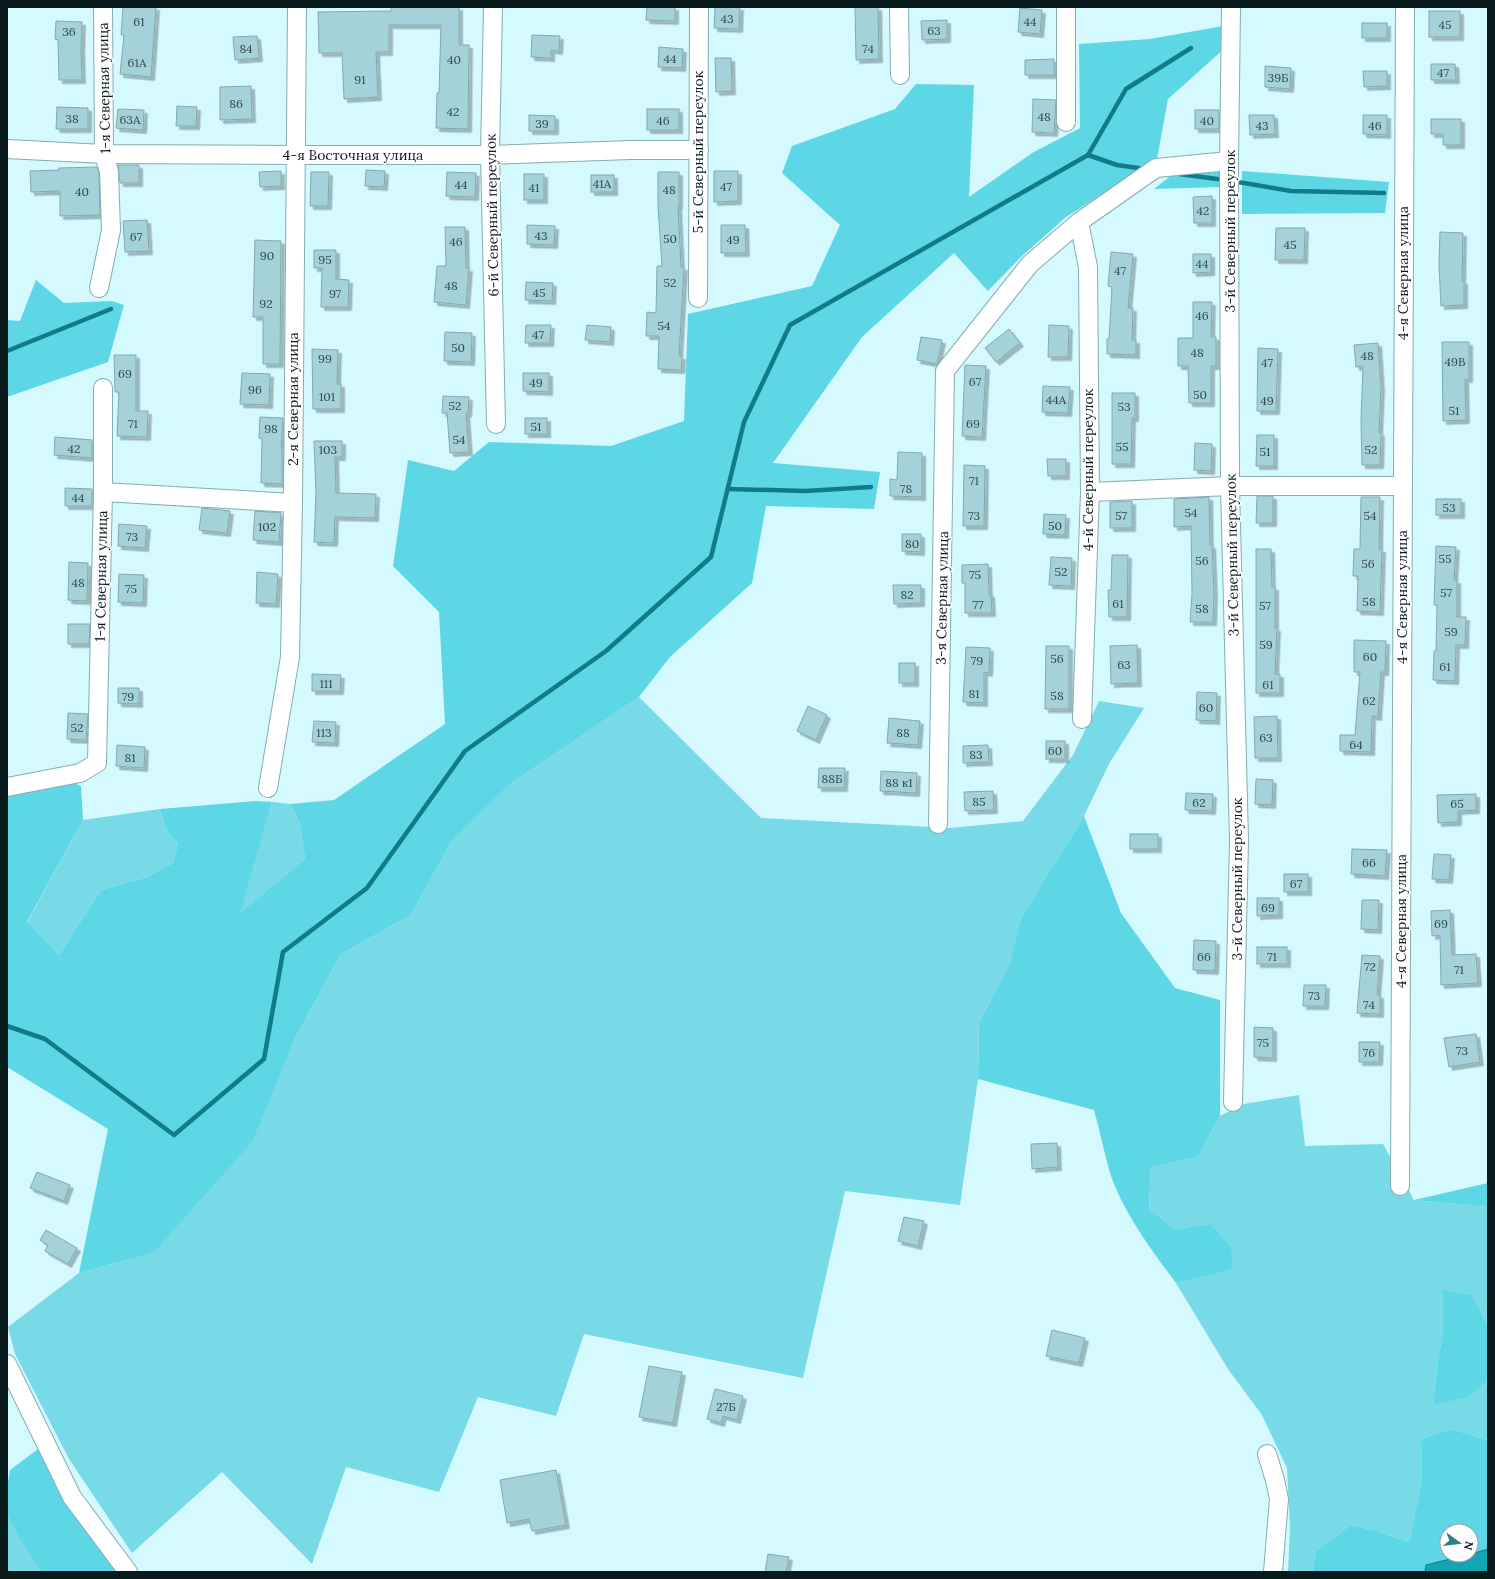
<svg xmlns="http://www.w3.org/2000/svg" width="1495" height="1579" viewBox="0 0 1495 1579" font-family="Lora,serif">
  <style>
    .green { fill: #77dae6 }
    .forest { fill: #5dd7e6 }
    .water { fill: #14a5b4; stroke: #117b87 }
    .lines { fill: none; stroke-linecap: round; stroke-linejoin: round }
    .stream { stroke: #117b87; stroke-width: 4.5 }
    .building { fill: #a5d2d8; stroke: #7eaab0; filter: url(#shadow) }
    .minor-casing { stroke: #82aeb4; stroke-width: 20 }
    .minor { stroke: #fff; stroke-width: 18 }
    .labels { text-anchor: middle; dominant-baseline: central; stroke-width: 3.5; stroke-linejoin: round; paint-order: stroke }
    .number-label { font-size: 12px; fill: #30484c }
    .street-label { font-size: 14px; fill: #091a1d; stroke: #fefefe }
  </style>
  <defs>
    <filter id="shadow"><feDropShadow dx="3.5" dy="3.5" stdDeviation="0" flood-color="#0004"/></filter>
  </defs>
  <rect width="100%" height="100%" fill="#d4f9fe"/>
  <!-- green -->
  <g class="green">
    <polygon points="639,697 761,818 950,828 1023,821 1073,755 1099,701 1144,708 1109,764 1084,816 1021,918 1011,965 979,1020 978,1079 960,1205 845,1191 803,1378 584,1334 556,1416 478,1397 439,1492 346,1467 312,1564 222,1472 132,1553 69,1459 15,1354 8,1327 79,1273 153,1253 294,1040 341,954 411,915 451,842 510,784"/>
    <polygon points="272,802 290,804 300,824 305,859 239,914"/>
    <polygon points="160,809 167,831 178,843 173,863 147,877 101,890 59,955 27,923 83,820"/>
    <polygon points="1299,1095 1305,1146 1383,1144 1414,1200 1488,1207 1488,1327 1480,1310 1443,1290 1443,1333 1438,1360 1433,1405 1488,1380 1488,1440 1451,1429 1421,1439 1422,1481 1409,1542 1377,1531 1351,1525 1316,1551 1312,1572 1288,1572 1290,1527 1287,1468 1262,1415 1228,1369 1176,1283 1198,1277 1210,1224 1175,1229 1149,1209 1151,1167 1198,1157 1220,1116 1244,1104"/>
    <polygon points="7,1510 15,1529 41,1572 7,1572"/>
  </g>
  <!-- forest -->
  <g class="forest">
    <polygon points="1223,26 1225,48 1168,99 1157,159 1066,217 1022,256 988,291 954,253 862,337 773,463 880,472 874,509 766,506 752,583 670,657 639,697 510,784 451,842 411,915 341,954 294,1040 252,1142 153,1253 79,1273 108,1129 7,1067 7,794 71,782 81,786 83,820 27,922 59,955 101,890 147,877 173,863 178,843 167,831 160,809 256,801 272,802 240,913 305,859 300,824 290,804 334,800 445,724 439,612 393,566 408,460 454,471 489,442 611,446 684,421 688,314 812,286 840,225 782,173 792,146 895,109 916,84 974,85 969,197 1032,153 1080,128 1079,44 1150,39"/>
    <polygon points="1222,166 1220,187 1154,189 1178,170"/>
    <polygon points="1242,171 1389,182 1385,213 1242,214"/>
    <polygon points="36,280 64,303 112,301 124,305 108,362 7,397 7,320 20,321"/>
    <path d="M1084,816l37,97 54,75 45,12v116l-22,41 -47,10 -2,42 26,20 35,-5 21,23 1,22 -56,14c-24,-32 -53,-71 -66,-110 -6,-21 -10,-42 -16,-63l-116,-31 1,-58 31,-56 11,-47z"/>
    <polygon points="1488,1183 1488,1207 1414,1200"/>
    <polygon points="1443,1290 1471,1295 1480,1310 1488,1327 1488,1380 1467,1397 1433,1405 1438,1360 1443,1333"/>
    <polygon points="1451,1429 1488,1440 1488,1549 1471,1554 1471,1531 1447,1531 1447,1555 1466,1555 1427,1565 1425,1572 1312,1572 1316,1551 1351,1525 1377,1531 1409,1542 1422,1481 1421,1439"/>
    <path d="M42,1446l25,58 51,68h-77c-10,-17 -30,-44 -34,-62 -2,-13 1,-28 3,-40z"/>
  </g>
  <!-- water -->
  <polygon class="water" points="1488,1549 1488,1572 1425,1572 1426,1565 1466,1555 1471,1555 1471,1554"/>
  <g class="lines">
    <!-- stream -->
    <g class="stream">
      <polyline points="1088,155 1117,165 1145,169"/>
      <polyline points="1179,174 1225,180"/>
      <polyline points="1232,181 1291,191 1384,193"/>
      <polyline points="7,351 111,309"/>
      <polyline points="728,489 806,491 871,487"/>
      <polyline points="7,1026 45,1039 174,1135 264,1059 283,952 367,888 465,751 606,651 711,557 744,422 790,325 1088,155 1126,89 1191,48"/>
    </g>
  </g>
  <!-- building -->
  <g class="building">
    <polygon points="123,7 156,7 151,77 120,74 124,35 121,35"/>
    <polygon points="391,7 459,7 459,45 469,45 468,129 436,128 437,93 439,93 441,25 389,25 389,52 376,52 378,97 344,99 342,53 319,53 318,12 391,11"/>
    <polygon points="647,7 675,7 675,21 646,20"/>
    <polygon points="715,7 740,7 739,29 714,28"/>
    <polygon points="855,7 878,7 879,59 856,60"/>
    <polygon points="1020,8 1042,10 1040,34 1018,32"/>
    <rect x="1429" y="11" width="31" height="26"/>
    <polygon points="947,20 947,39 922,40 921,21"/>
    <polygon points="56,21 82,22 81,49 82,80 59,80 58,40 55,39"/>
    <rect x="1362" y="23" width="25" height="15"/>
    <polygon points="532,35 560,36 559,51 551,50 551,58 531,57"/>
    <polygon points="257,36 259,58 235,60 233,37"/>
    <polygon points="659,47 683,49 682,68 658,67"/>
    <polygon points="715,58 731,58 732,91 716,92"/>
    <polygon points="1054,59 1054,75 1025,75 1025,60"/>
    <polygon points="1431,64 1455,64 1456,80 1431,80"/>
    <polygon points="1265,66 1291,68 1290,89 1265,87"/>
    <polygon points="1363,71 1387,71 1387,86 1364,87"/>
    <polygon points="251,86 252,119 220,120 220,87"/>
    <polygon points="1033,99 1056,100 1054,133 1032,132"/>
    <polygon points="177,106 197,107 196,126 176,126"/>
    <polygon points="57,107 88,108 88,129 56,129"/>
    <polygon points="118,109 144,110 143,130 116,128"/>
    <rect x="647" y="109" width="32" height="21"/>
    <rect x="1195" y="110" width="24" height="19"/>
    <polygon points="529,115 555,116 555,131 529,131"/>
    <polygon points="1249,115 1274,115 1275,134 1250,135"/>
    <polygon points="1363,115 1387,115 1387,135 1363,134"/>
    <polygon points="1431,119 1461,119 1461,145 1443,145 1443,134 1431,134"/>
    <polygon points="118,165 139,165 139,183 120,183"/>
    <polygon points="97,167 99,174 100,215 60,216 60,191 31,192 30,171 59,170 59,168"/>
    <polygon points="366,170 385,171 384,187 365,186"/>
    <polygon points="281,171 281,186 260,187 259,172"/>
    <polygon points="714,171 738,171 738,201 714,202"/>
    <polygon points="311,172 329,172 328,206 310,206"/>
    <polygon points="447,172 476,173 475,197 446,196"/>
    <polygon points="658,172 679,172 679,206 678,206 681,267 684,267 679,356 682,356 681,370 658,369 659,336 646,336 647,312 656,313 657,266 662,266 658,206"/>
    <rect x="524" y="174" width="20" height="26"/>
    <rect x="591" y="175" width="23" height="17"/>
    <polygon points="1212,196 1212,223 1194,223 1193,197"/>
    <polygon points="147,220 149,251 125,252 123,221"/>
    <polygon points="527,225 555,226 554,245 527,244"/>
    <polygon points="721,225 745,225 746,253 721,253"/>
    <polygon points="445,227 465,227 466,268 469,268 466,305 434,302 437,266 446,266"/>
    <polygon points="1276,228 1305,228 1304,260 1275,260"/>
    <polygon points="1440,232 1463,233 1462,281 1464,281 1464,305 1441,306 1439,265"/>
    <polygon points="255,240 281,241 280,364 263,364 263,317 253,317"/>
    <polygon points="314,250 336,250 336,279 349,280 348,307 321,307 322,268 314,268"/>
    <polygon points="1111,252 1133,254 1128,308 1133,308 1132,340 1136,340 1136,355 1107,354 1107,339 1109,339 1112,287 1108,286"/>
    <polygon points="1193,254 1211,254 1211,272 1193,273"/>
    <polygon points="526,282 553,283 552,301 525,300"/>
    <polygon points="1193,302 1212,302 1211,337 1216,337 1216,366 1211,366 1211,403 1189,403 1188,366 1178,366 1178,338 1193,338"/>
    <polygon points="526,325 551,325 550,343 525,343"/>
    <polygon points="587,325 611,327 610,342 585,340"/>
    <polygon points="1049,325 1069,326 1068,357 1048,357"/>
    <polygon points="1009,329 1020,343 996,362 985,348"/>
    <polygon points="445,332 472,333 471,362 444,361"/>
    <polygon points="921,337 942,340 937,364 917,360"/>
    <polygon points="1442,342 1469,342 1469,379 1465,379 1466,420 1443,421"/>
    <polygon points="1378,343 1381,388 1379,433 1381,433 1380,465 1362,465 1361,420 1363,366 1356,367 1354,345"/>
    <polygon points="1258,348 1278,349 1276,411 1257,411"/>
    <polygon points="312,349 338,350 337,384 341,384 341,409 313,409"/>
    <polygon points="114,355 136,355 136,411 148,411 147,437 117,436 119,392 115,392"/>
    <polygon points="965,365 986,366 982,437 962,436"/>
    <polygon points="242,373 270,374 269,405 240,404"/>
    <polygon points="523,373 549,373 549,392 523,391"/>
    <polygon points="1043,386 1070,387 1068,413 1042,412"/>
    <polygon points="1112,393 1135,393 1135,418 1132,418 1131,464 1112,464"/>
    <polygon points="443,396 469,397 468,414 466,413 469,452 450,453 447,413 442,413"/>
    <polygon points="260,417 283,418 281,448 282,448 282,484 261,483 262,439 259,438"/>
    <rect x="525" y="418" width="22" height="16"/>
    <polygon points="1257,435 1274,435 1274,466 1256,466"/>
    <polygon points="55,437 92,440 92,458 54,455"/>
    <polygon points="314,441 342,441 342,457 335,457 336,493 376,494 375,518 335,517 334,543 314,542 316,494"/>
    <polygon points="1195,443 1212,444 1211,471 1194,470"/>
    <polygon points="898,452 922,453 922,497 890,496 890,479 897,480"/>
    <polygon points="1047,459 1066,459 1066,476 1048,476"/>
    <polygon points="964,465 985,466 984,526 963,526"/>
    <polygon points="65,488 92,489 92,506 65,506"/>
    <polygon points="1257,496 1273,496 1273,523 1256,523"/>
    <polygon points="1209,497 1210,545 1212,545 1214,594 1213,622 1190,622 1192,594 1191,526 1174,527 1174,499"/>
    <polygon points="1361,497 1380,497 1379,549 1382,549 1380,612 1357,611 1358,576 1353,576 1354,549 1360,549"/>
    <rect x="1436" y="499" width="25" height="16"/>
    <polygon points="1132,501 1132,528 1110,528 1110,502"/>
    <polygon points="202,508 230,511 227,533 199,530"/>
    <polygon points="255,511 281,513 279,542 253,540"/>
    <polygon points="1044,514 1066,515 1065,535 1043,534"/>
    <polygon points="119,524 147,526 145,548 118,546"/>
    <polygon points="902,534 921,534 921,552 902,551"/>
    <polygon points="1436,546 1456,547 1454,580 1457,580 1457,617 1466,617 1465,645 1456,645 1455,681 1433,680 1434,651 1436,651 1437,605 1434,605"/>
    <polygon points="1256,549 1271,549 1272,587 1275,587 1275,628 1277,628 1275,674 1280,674 1280,693 1256,693"/>
    <polygon points="1112,555 1128,555 1127,617 1109,617 1108,590 1111,590"/>
    <polygon points="1051,557 1072,558 1071,586 1049,585"/>
    <polygon points="69,562 88,563 87,601 68,600"/>
    <polygon points="988,564 989,594 991,594 992,613 965,613 965,583 962,583 962,565"/>
    <polygon points="257,572 278,574 276,604 256,603"/>
    <polygon points="119,574 144,575 143,603 118,602"/>
    <polygon points="893,585 921,585 921,603 894,604"/>
    <polygon points="68,624 90,624 89,644 68,644"/>
    <polygon points="1354,640 1386,641 1385,672 1381,672 1378,717 1372,716 1371,752 1340,751 1340,735 1355,735 1360,672 1354,672"/>
    <polygon points="1137,645 1138,683 1111,684 1110,646"/>
    <polygon points="1046,646 1069,646 1069,709 1045,709"/>
    <polygon points="966,647 990,648 989,673 984,672 984,703 963,702"/>
    <rect x="899" y="663" width="16" height="20"/>
    <polygon points="312,674 341,675 340,691 312,691"/>
    <polygon points="118,688 139,688 139,704 118,703"/>
    <polygon points="1197,692 1217,693 1216,721 1196,720"/>
    <polygon points="808,706 827,715 816,740 797,731"/>
    <polygon points="68,713 88,714 86,740 67,739"/>
    <polygon points="1277,716 1278,758 1255,758 1254,717"/>
    <polygon points="889,718 920,721 918,745 887,743"/>
    <polygon points="314,721 336,722 335,743 312,742"/>
    <rect x="1046" y="741" width="19" height="18"/>
    <polygon points="117,745 145,747 144,768 116,766"/>
    <polygon points="988,745 989,762 963,763 963,746"/>
    <polygon points="819,768 845,768 844,788 818,788"/>
    <polygon points="881,771 917,773 916,793 880,791"/>
    <polygon points="1256,779 1273,780 1272,805 1255,804"/>
    <polygon points="993,791 994,810 965,811 964,792"/>
    <polygon points="1186,793 1213,794 1212,811 1185,810"/>
    <polygon points="1476,794 1476,810 1458,811 1458,822 1438,823 1437,795"/>
    <rect x="1130" y="834" width="28" height="15"/>
    <polygon points="1352,849 1387,850 1385,876 1351,874"/>
    <polygon points="1434,854 1451,855 1449,880 1432,879"/>
    <rect x="1284" y="874" width="24" height="18"/>
    <polygon points="1257,898 1279,898 1279,915 1257,916"/>
    <polygon points="1362,900 1379,900 1378,930 1361,929"/>
    <polygon points="1450,910 1452,955 1476,954 1478,983 1441,985 1440,935 1432,936 1431,911"/>
    <polygon points="1194,940 1216,941 1215,971 1193,970"/>
    <rect x="1257" y="947" width="30" height="17"/>
    <polygon points="1362,955 1380,956 1377,995 1380,995 1380,1014 1357,1013"/>
    <polygon points="1304,985 1326,985 1325,1006 1303,1006"/>
    <polygon points="1254,1027 1273,1028 1273,1058 1254,1057"/>
    <polygon points="1476,1034 1480,1062 1449,1067 1444,1038"/>
    <polygon points="1359,1042 1380,1042 1379,1062 1359,1062"/>
    <polygon points="1057,1143 1058,1167 1032,1169 1031,1144"/>
    <polygon points="37,1172 70,1185 64,1201 30,1188"/>
    <polygon points="904,1217 924,1221 918,1246 898,1241"/>
    <polygon points="46,1230 77,1248 68,1264 45,1251 48,1245 40,1240"/>
    <polygon points="1052,1330 1085,1338 1079,1363 1046,1356"/>
    <polygon points="649,1366 682,1372 673,1423 639,1417"/>
    <polygon points="715,1389 743,1396 737,1420 723,1416 721,1423 707,1419"/>
    <polygon points="556,1470 566,1525 532,1531 529,1519 507,1523 500,1480"/>
    <polygon points="768,1554 789,1557 786,1572 765,1572"/>
  </g>
  <g class="lines">
    <!-- minor casing -->
    <g class="minor-casing">
      <g id="minor">
        <polyline points="493,7 490,155 496,424"/>
        <polyline points="899,7 900,75"/>
        <polyline points="1231,7 1229,161 1230,486 1239,840 1233,1102"/>
        <polyline points="1066,122 1066,7"/>
        <polyline points="7,149 104,154 295,155 490,155 631,150 699,150"/>
        <polyline points="1079,222 1088,267 1090,492 1082,719"/>
        <polyline points="99,288 111,230 109,172 104,154 103,7"/>
        <polyline points="698,298 699,7"/>
        <polyline points="103,492 293,503"/>
        <polyline points="1090,492 1230,486 1402,486"/>
        <polyline points="7,787 80,773 97,763 103,492 103,388"/>
        <polyline points="268,788 290,657 293,503 297,7"/>
        <polyline points="938,824 945,371 1030,264 1079,222 1156,168 1229,161"/>
        <polyline points="1400,1186 1405,7"/>
        <polyline points="7,1364 72,1497 128,1572"/>
        <polyline points="1267,1454 1275,1480 1279,1499 1273,1572"/>
      </g>
    </g>
    <!-- minor -->
    <use href="#minor" class="minor"/>
  </g>
  <g class="labels">
    <!-- number labels -->
    <g class="number-label">
      <text x="727" y="18">43</text>
      <text x="139" y="21">61</text>
      <text x="1030" y="21">44</text>
      <text x="1445" y="24">45</text>
      <text x="934" y="30">63</text>
      <text x="69" y="31">36</text>
      <text x="246" y="48">84</text>
      <text x="868" y="48">74</text>
      <text x="670" y="58">44</text>
      <text x="454" y="59">40</text>
      <text x="137" y="62">61А</text>
      <text x="1443" y="72">47</text>
      <text x="1278" y="77">39Б</text>
      <text x="360" y="79">91</text>
      <text x="236" y="103">86</text>
      <text x="453" y="111">42</text>
      <text x="1044" y="116">48</text>
      <text x="72" y="118">38</text>
      <text x="130" y="119">63А</text>
      <text x="663" y="120">46</text>
      <text x="1207" y="120">40</text>
      <text x="542" y="123">39</text>
      <text x="1262" y="125">43</text>
      <text x="1375" y="125">46</text>
      <text x="602" y="183">41А</text>
      <text x="461" y="184">44</text>
      <text x="726" y="186">47</text>
      <text x="534" y="187">41</text>
      <text x="669" y="189">48</text>
      <text x="82" y="191">40</text>
      <text x="1203" y="210">42</text>
      <text x="541" y="235">43</text>
      <text x="136" y="236">67</text>
      <text x="670" y="238">50</text>
      <text x="733" y="239">49</text>
      <text x="456" y="241">46</text>
      <text x="1290" y="244">45</text>
      <text x="267" y="255">90</text>
      <text x="325" y="259">95</text>
      <text x="1202" y="263">44</text>
      <text x="1120" y="270">47</text>
      <text x="670" y="282">52</text>
      <text x="451" y="285">48</text>
      <text x="539" y="292">45</text>
      <text x="335" y="293">97</text>
      <text x="266" y="303">92</text>
      <text x="1202" y="315">46</text>
      <text x="664" y="325">54</text>
      <text x="538" y="334">47</text>
      <text x="458" y="347">50</text>
      <text x="1197" y="352">48</text>
      <text x="1367" y="355">48</text>
      <text x="325" y="358">99</text>
      <text x="1455" y="361">49В</text>
      <text x="1267" y="362">47</text>
      <text x="125" y="373">69</text>
      <text x="975" y="381">67</text>
      <text x="536" y="382">49</text>
      <text x="255" y="389">96</text>
      <text x="1200" y="394">50</text>
      <text x="327" y="396">101</text>
      <text x="1056" y="399">44А</text>
      <text x="1267" y="400">49</text>
      <text x="455" y="405">52</text>
      <text x="1124" y="406">53</text>
      <text x="1454" y="410">51</text>
      <text x="133" y="423">71</text>
      <text x="973" y="423">69</text>
      <text x="536" y="426">51</text>
      <text x="271" y="428">98</text>
      <text x="459" y="439">54</text>
      <text x="1122" y="446">55</text>
      <text x="74" y="448">42</text>
      <text x="328" y="449">103</text>
      <text x="1371" y="449">52</text>
      <text x="1265" y="451">51</text>
      <text x="974" y="480">71</text>
      <text x="906" y="488">78</text>
      <text x="78" y="497">44</text>
      <text x="1449" y="507">53</text>
      <text x="1191" y="512">54</text>
      <text x="974" y="515">73</text>
      <text x="1121" y="515">57</text>
      <text x="1370" y="515">54</text>
      <text x="1055" y="525">50</text>
      <text x="267" y="526">102</text>
      <text x="132" y="536">73</text>
      <text x="912" y="543">80</text>
      <text x="1445" y="558">55</text>
      <text x="1202" y="560">56</text>
      <text x="1368" y="563">56</text>
      <text x="1061" y="571">52</text>
      <text x="975" y="574">75</text>
      <text x="78" y="582">48</text>
      <text x="131" y="588">75</text>
      <text x="1446" y="592">57</text>
      <text x="907" y="594">82</text>
      <text x="1369" y="601">58</text>
      <text x="1118" y="603">61</text>
      <text x="978" y="604">77</text>
      <text x="1265" y="605">57</text>
      <text x="1202" y="608">58</text>
      <text x="1451" y="631">59</text>
      <text x="1266" y="644">59</text>
      <text x="1370" y="656">60</text>
      <text x="1057" y="658">56</text>
      <text x="977" y="660">79</text>
      <text x="1124" y="664">63</text>
      <text x="1445" y="666">61</text>
      <text x="326" y="683">111</text>
      <text x="1268" y="684">61</text>
      <text x="974" y="693">81</text>
      <text x="1057" y="695">58</text>
      <text x="128" y="696">79</text>
      <text x="1369" y="700">62</text>
      <text x="1206" y="707">60</text>
      <text x="77" y="727">52</text>
      <text x="324" y="732">113</text>
      <text x="903" y="732">88</text>
      <text x="1266" y="737">63</text>
      <text x="1356" y="744">64</text>
      <text x="1055" y="750">60</text>
      <text x="976" y="754">83</text>
      <text x="130" y="757">81</text>
      <text x="832" y="778">88Б</text>
      <text x="899" y="782">88 к1</text>
      <text x="979" y="801">85</text>
      <text x="1199" y="802">62</text>
      <text x="1457" y="803">65</text>
      <text x="1369" y="862">66</text>
      <text x="1296" y="883">67</text>
      <text x="1268" y="907">69</text>
      <text x="1441" y="923">69</text>
      <text x="1204" y="956">66</text>
      <text x="1272" y="956">71</text>
      <text x="1370" y="966">72</text>
      <text x="1459" y="969">71</text>
      <text x="1314" y="995">73</text>
      <text x="1369" y="1004">74</text>
      <text x="1263" y="1042">75</text>
      <text x="1462" y="1050">73</text>
      <text x="1369" y="1052">76</text>
      <text x="726" y="1406">27Б</text>
    </g>
    <!-- street labels -->
    <g class="street-label">
      <text transform="translate(104 88) rotate(-91)">1-я Северная улица</text>
      <text transform="translate(698 152) rotate(-90)">5-й Северный переулок</text>
      <text x="353" y="155">4-я Восточная улица</text>
      <text transform="translate(492 215) rotate(-91)">6-й Северный переулок</text>
      <text transform="translate(1230 231) rotate(-90)">3-й Северный переулок</text>
      <text transform="translate(1403 273) rotate(-90)">4-я Северная улица</text>
      <text transform="translate(293 399) rotate(-90)">2-я Северная улица</text>
      <text transform="translate(1088 470) rotate(-90)">4-й Северный переулок</text>
      <text transform="translate(1232 555) rotate(-91)">3-й Северный переулок</text>
      <text transform="translate(101 576) rotate(-89)">1-я Северная улица</text>
      <text transform="translate(1402 597) rotate(-90)">4-я Северная улица</text>
      <text transform="translate(942 598) rotate(-89)">3-я Северная улица</text>
      <text transform="translate(1237 879) rotate(-90)">3-й Северный переулок</text>
      <text transform="translate(1401 921) rotate(-90)">4-я Северная улица</text>
    </g>
  </g>
  <!-- border -->
  <rect width="1495" height="1579" fill="none" stroke="#091a1d" stroke-width="16"/>
  <!-- north arrow -->
  <g transform="translate(1459 1543) rotate(105)"><circle r="19" fill="#fefefe" stroke="#9ca3a4"/>
  <path d="M0-3L7 15L0 10L-7 15Z" fill="#357d86"/>
  <text y="-6" font-size="11" font-weight="bold" text-anchor="middle" fill="#091a1d">N</text>
  </g>
</svg>
